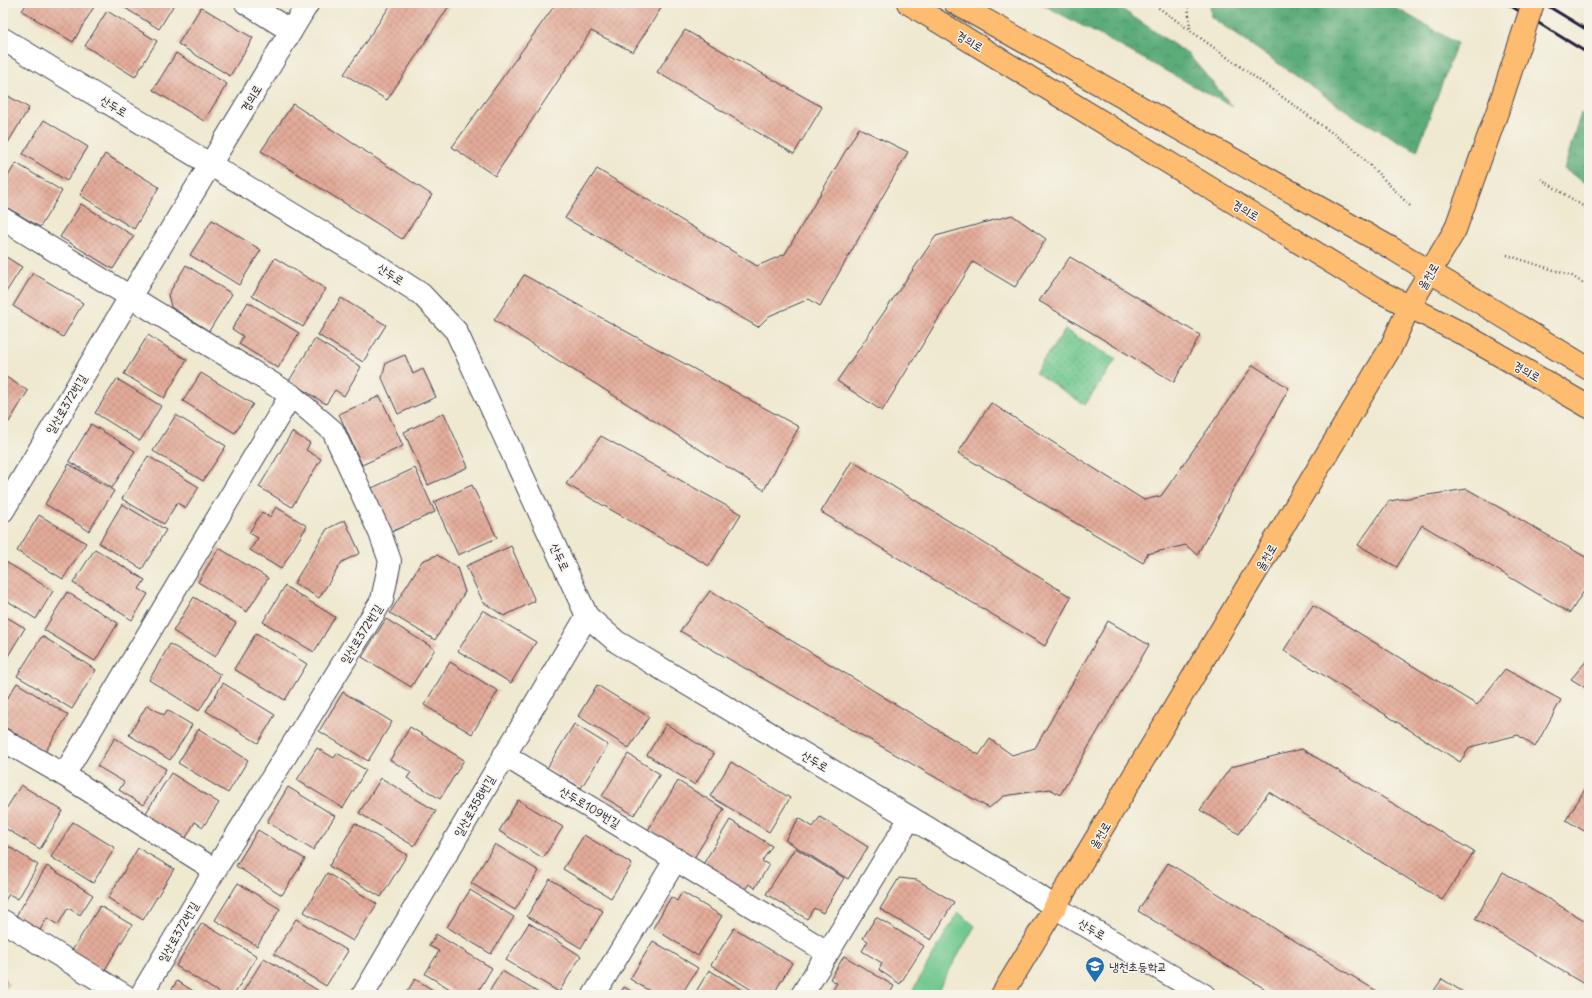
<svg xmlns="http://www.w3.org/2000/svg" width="1592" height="998" viewBox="0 0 1592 998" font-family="Delius,'Poor Story',sans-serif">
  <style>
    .green { fill: #70c88e; stroke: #497564 }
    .forest { fill: url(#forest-crowns); stroke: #3f675a }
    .park { fill: url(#park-dots); stroke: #497564 }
    .building { fill: url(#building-cross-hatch) }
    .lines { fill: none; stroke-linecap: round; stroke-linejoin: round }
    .minor-casing { stroke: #414051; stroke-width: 24 }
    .major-casing { stroke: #414051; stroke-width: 24 }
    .path { stroke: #414051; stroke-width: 2.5; stroke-dasharray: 1 3; stroke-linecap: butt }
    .minor { stroke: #fff; stroke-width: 22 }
    .major { stroke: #febc70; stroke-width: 22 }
    .rail { stroke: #22223b; stroke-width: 3 }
    .major-bridge-casing { stroke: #414051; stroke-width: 24; stroke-linecap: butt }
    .major-bridge { stroke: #febc70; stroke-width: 22 }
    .labels { text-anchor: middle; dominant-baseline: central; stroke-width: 3; stroke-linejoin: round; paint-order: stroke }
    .street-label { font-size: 12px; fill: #22223b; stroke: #f7f3e8 }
    .poi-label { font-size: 12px; fill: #22223b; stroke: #f7f3e8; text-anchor: start }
  </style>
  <defs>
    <pattern id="forest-crowns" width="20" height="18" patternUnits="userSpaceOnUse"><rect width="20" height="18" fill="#5cac79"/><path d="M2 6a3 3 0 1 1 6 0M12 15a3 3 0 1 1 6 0" fill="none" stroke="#4c8c64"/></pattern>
    <pattern id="park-dots" width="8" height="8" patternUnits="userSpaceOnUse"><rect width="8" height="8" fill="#70c88e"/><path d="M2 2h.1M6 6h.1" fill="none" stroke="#5ca275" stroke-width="1.8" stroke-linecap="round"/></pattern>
    <pattern id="building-cross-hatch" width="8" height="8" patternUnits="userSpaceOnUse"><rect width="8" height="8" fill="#e3ab99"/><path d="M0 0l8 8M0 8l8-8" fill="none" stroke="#c29385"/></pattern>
  </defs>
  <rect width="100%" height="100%" fill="#f7f3e8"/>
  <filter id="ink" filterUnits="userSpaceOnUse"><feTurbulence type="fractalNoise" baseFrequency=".025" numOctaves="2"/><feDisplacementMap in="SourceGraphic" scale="8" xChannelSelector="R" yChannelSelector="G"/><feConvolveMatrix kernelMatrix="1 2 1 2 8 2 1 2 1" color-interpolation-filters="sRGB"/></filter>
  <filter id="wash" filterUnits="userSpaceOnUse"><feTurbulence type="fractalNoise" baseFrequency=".012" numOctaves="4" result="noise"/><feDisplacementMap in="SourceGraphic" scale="16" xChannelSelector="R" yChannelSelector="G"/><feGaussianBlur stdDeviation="0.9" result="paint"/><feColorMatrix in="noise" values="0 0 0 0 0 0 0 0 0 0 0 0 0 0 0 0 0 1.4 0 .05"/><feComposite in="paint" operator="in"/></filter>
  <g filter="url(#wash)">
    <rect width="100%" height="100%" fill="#efe9d0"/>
    <!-- green -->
    <polygon class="green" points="958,912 975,926 935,995 910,995"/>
    <!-- forest -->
    <g class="forest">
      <polygon points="1040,3 1113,3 1189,55 1233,107"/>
      <polygon points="1210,3 1387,3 1457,43 1417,151 1357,118 1211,17"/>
      <polygon points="1581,113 1589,118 1589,185 1564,169"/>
    </g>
    <!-- park -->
    <polygon class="park" points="1065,330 1116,359 1085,405 1035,372"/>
    <g id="blocks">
      <!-- building -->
      <g class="building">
        <polygon points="27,3 91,3 95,5 73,42 22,11"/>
        <polygon points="117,3 175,3 159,29"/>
        <polygon points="392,3 451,3 387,100 344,74"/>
        <polygon points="564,3 659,3 663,5 633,52 591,31 495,176 452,147 555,5"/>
        <polygon points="201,7 253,38 230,76 178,44"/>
        <polygon points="107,11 157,41 135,77 85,46"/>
        <polygon points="685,30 822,107 794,154 657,72"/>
        <polygon points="176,53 227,84 204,121 153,90"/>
        <polygon points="3,93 29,108 6,146 3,145"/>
        <polygon points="293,104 432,195 402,239 261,151"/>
        <polygon points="44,120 88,147 67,181 23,154"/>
        <polygon points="859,128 908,152 820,306 809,299 769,316 758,327 565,218 597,169 757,266 785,254"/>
        <polygon points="105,154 159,187 134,229 80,195"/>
        <polygon points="16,163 62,191 40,227 3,205 3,184"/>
        <polygon points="81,204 134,236 113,269 60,237"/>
        <polygon points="1012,215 1046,239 1015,287 973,262 882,411 837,381 936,236"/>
        <polygon points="212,220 261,250 239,285 190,255"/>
        <polygon points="3,255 22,267 3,297"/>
        <polygon points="1070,257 1200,335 1174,382 1039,301"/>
        <polygon points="275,258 326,289 303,327 252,296"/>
        <polygon points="186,265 232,294 209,331 171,307 168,295"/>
        <polygon points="33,273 83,303 63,337 13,306"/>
        <polygon points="524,275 799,427 764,490 494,320"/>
        <polygon points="341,298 386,325 363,362 318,335"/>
        <polygon points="248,302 299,333 278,368 239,344 243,336 232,329"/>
        <polygon points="148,335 187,360 164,398 124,374"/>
        <polygon points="315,339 361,367 344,396 335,390 326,404 289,381"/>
        <polygon points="405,355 413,374 423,369 436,397 398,414 382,378 386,363"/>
        <polygon points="1253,365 1289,388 1197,555 1186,545 1147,554 1143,563 958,453 991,403 1144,500 1161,496"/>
        <polygon points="201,373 253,404 235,433 183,401"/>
        <polygon points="3,375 28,391 9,422 3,418"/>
        <polygon points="117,379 161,406 140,441 95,413"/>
        <polygon points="380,396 403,446 362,465 339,414"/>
        <polygon points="444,413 468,467 428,485 404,432"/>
        <polygon points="176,415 226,446 203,481 153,451"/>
        <polygon points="91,424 135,451 112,488 69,461"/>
        <polygon points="292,432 310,443 306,450 321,459 292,507 259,487"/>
        <polygon points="601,436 741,514 709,566 566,484"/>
        <polygon points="148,456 199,487 186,508 177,503 164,524 122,499"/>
        <polygon points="852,461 1071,597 1045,646 821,512"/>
        <polygon points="69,464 114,491 89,531 45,504"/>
        <polygon points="415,468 435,512 389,533 370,489"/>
        <polygon points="472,485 497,538 458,555 434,502"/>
        <polygon points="1467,489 1589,559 1589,583 1570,613 1422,525 1397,567 1358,545 1389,501"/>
        <polygon points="122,504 166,530 142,569 99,543"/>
        <polygon points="276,507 307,526 281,569 250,550 258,538 249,533 262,512 270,517"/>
        <polygon points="39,515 86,543 63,579 17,551"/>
        <polygon points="345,520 360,553 342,562 319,598 294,583 327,529"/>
        <polygon points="511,546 535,601 504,616 483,602 466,566"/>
        <polygon points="219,548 268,578 247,612 198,582"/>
        <polygon points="95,549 145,580 139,589 148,594 132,620 73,583"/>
        <polygon points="437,555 457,567 465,592 435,640 390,613 422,561"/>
        <polygon points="6,562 53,591 36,619 3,598 3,567"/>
        <polygon points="285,586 335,617 314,652 263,622"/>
        <polygon points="710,591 979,755 990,739 1012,755 1035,748 1108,621 1149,645 1060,795 1050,789 1004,796 989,808 680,631"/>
        <polygon points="67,592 118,623 95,661 44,630"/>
        <polygon points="194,597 236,623 215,657 173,631"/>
        <polygon points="1313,605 1477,705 1505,669 1561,700 1535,747 1518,735 1470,747 1460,762 1284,650"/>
        <polygon points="483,610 536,642 511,683 458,651"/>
        <polygon points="3,615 25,628 3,664"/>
        <polygon points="386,619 435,649 411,687 362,657"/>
        <polygon points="256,633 307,664 285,700 234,669"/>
        <polygon points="42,636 96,670 72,709 17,676"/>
        <polygon points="170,644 221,675 199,711 149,680"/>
        <polygon points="1589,658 1589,690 1571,679"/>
        <polygon points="450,662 498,691 472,734 424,705"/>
        <polygon points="17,683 68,715 45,752 3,726 3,705"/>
        <polygon points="223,683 275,715 258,743 206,711"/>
        <polygon points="597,685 649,717 629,748 578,716"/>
        <polygon points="343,692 392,722 368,761 319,731"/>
        <polygon points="147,705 164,715 167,710 192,725 170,760 129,735"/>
        <polygon points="574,724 608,745 581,788 547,768"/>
        <polygon points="666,724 714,754 695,785 647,755"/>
        <polygon points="410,727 464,760 440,799 407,778 411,772 390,760"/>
        <polygon points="199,729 248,760 228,793 178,763"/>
        <polygon points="115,738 166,769 143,805 119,790 124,782 97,766"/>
        <polygon points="317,748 334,758 337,753 366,770 343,808 297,780"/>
        <polygon points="1302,749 1474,852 1442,900 1269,792 1239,834 1200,810 1231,767"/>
        <polygon points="628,754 660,774 634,815 602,796"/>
        <polygon points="731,762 790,798 769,832 710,796"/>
        <polygon points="171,773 219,803 203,827 195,822 184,841 144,816"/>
        <polygon points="381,778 436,811 414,846 359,813"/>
        <polygon points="678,781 724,809 694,858 648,830"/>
        <polygon points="1589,783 1589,834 1566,820"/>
        <polygon points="21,785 63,811 40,849 3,827 3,814"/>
        <polygon points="288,787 335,816 313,850 267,822"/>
        <polygon points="518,800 563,827 543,858 499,831"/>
        <polygon points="820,817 868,847 848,879 785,840 799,818 813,827"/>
        <polygon points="730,820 772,846 762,861 769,865 755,888 749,884 744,891 702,866"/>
        <polygon points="73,822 115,848 93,883 51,857"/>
        <polygon points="355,823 407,855 381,897 329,866"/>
        <polygon points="258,830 305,859 282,895 236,866"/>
        <polygon points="584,835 632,864 611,898 563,869"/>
        <polygon points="3,843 38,865 18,899 9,894 3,904"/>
        <polygon points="495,844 539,871 515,910 471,883"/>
        <polygon points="138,848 174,869 143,920 108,898"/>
        <polygon points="795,848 844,878 823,913 814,908 807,919 766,894"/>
        <polygon points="1168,863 1383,995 1275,995 1138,911"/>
        <polygon points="47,866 93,895 80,915 68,908 58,925 47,918 40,930 16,916"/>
        <polygon points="1503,872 1589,923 1589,987 1475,919"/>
        <polygon points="327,873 377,904 353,941 304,912"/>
        <polygon points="899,878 917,880 954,902 931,940 880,909"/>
        <polygon points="550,879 603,911 581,948 527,916"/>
        <polygon points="238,883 280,909 257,946 215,920"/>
        <polygon points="470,890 514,917 491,954 447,927"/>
        <polygon points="682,892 722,916 698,956 653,928 671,897 677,901"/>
        <polygon points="100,906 132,925 104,971 71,952"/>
        <polygon points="876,917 924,946 900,984 879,970 882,963 862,951 868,941 863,938"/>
        <polygon points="296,919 348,951 326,986 274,954"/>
        <polygon points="202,923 257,956 234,995 223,995 176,966"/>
        <polygon points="529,923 581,956 559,992 506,960"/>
        <polygon points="734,928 792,963 773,995 760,995 711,965"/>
        <polygon points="436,934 492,968 476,995 460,995 425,974 439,951 429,946"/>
        <polygon points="653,941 698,968 681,995 656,995 630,979"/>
        <polygon points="844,956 894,986 889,995 830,995 837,983 830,979"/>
        <polygon points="264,958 319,991 317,995 241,995"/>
        <polygon points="709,970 751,995 694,995"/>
        <polygon points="502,971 542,995 487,995"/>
        <polygon points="415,979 441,995 405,995"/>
        <polygon points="1442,979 1468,995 1431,995"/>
        <polygon points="3,980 9,983 3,993"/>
        <polygon points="177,981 200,995 168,995"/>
        <polygon points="624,987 638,995 619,995"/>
      </g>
    </g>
  </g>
  <g filter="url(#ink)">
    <use href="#blocks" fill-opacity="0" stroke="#414051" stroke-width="1"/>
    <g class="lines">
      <!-- minor casing -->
      <g class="minor-casing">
        <g id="minor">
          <polyline points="246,3 291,31"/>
          <polyline points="3,39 378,266 421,294 456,331 587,616 617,642 1018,882 1056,908 1204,995"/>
          <polyline points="3,219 291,395 333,431 380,533 390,561 382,600 215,870 141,995"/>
          <polyline points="3,511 130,297 308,3"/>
          <polyline points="3,740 64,775 215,870"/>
          <polyline points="504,755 827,952"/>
          <polyline points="64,775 291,395"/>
          <polyline points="3,921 124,995"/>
          <polyline points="363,995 587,616"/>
          <polyline points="594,995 676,859"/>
          <polyline points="802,995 910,818"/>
        </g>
      </g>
      <!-- major casing -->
      <g class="major-casing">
        <g id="major">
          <polyline points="908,3 1375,289 1463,334 1589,407"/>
          <polyline points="955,3 1393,249 1589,369"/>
          <polyline points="1002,995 1391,347 1409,307 1455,230 1500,104"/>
        </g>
      </g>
      <!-- path -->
      <g class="path">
        <polyline points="1152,3 1353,148 1411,207"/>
        <polyline points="1188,3 1190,28"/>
        <polyline points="1541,179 1589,210"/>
        <polyline points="1507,255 1572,276 1589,287"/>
      </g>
      <!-- minor -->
      <use href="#minor" class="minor"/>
      <!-- major -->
      <use href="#major" class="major"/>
      <!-- rail -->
      <g class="rail">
        <polyline points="1506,3 1589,54"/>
        <polyline points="1543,3 1589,31"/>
      </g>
      <!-- major-bridge casing -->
      <g class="major-bridge-casing">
        <polyline id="major-bridge" points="1500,104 1533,3"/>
      </g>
      <!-- major-bridge -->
      <use href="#major-bridge" class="major-bridge"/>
    </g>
  </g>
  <!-- icons -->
  <defs>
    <g id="school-pin" transform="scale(1)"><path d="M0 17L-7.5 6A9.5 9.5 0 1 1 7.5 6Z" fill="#1f6fb2" stroke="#f7f3e8"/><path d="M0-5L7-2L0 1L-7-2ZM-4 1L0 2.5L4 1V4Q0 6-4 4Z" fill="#fff"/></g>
  </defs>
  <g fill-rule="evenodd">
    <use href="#school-pin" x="1095" y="966"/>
  </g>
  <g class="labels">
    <!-- street labels -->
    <g class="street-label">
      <text transform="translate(970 41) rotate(31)">경의로</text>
      <text transform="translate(251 98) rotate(-59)">경의로</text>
      <text transform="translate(114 106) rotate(31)">산두로</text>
      <text transform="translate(1246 210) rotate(31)">경의로</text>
      <text transform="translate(391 274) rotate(33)">산두로</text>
      <text transform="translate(1428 276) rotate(-59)">율천로</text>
      <text transform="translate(1527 371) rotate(30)">경의로</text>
      <text transform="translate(66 404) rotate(-59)">일산로372번길</text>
      <text transform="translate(560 557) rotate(65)">산두로</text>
      <text transform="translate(1266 557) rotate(-59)">율천로</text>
      <text transform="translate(361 634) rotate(-58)">일산로372번길</text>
      <text transform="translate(815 761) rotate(31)">산두로</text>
      <text transform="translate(474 806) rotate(-60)">일산로358번길</text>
      <text transform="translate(590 807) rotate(31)">산두로109번길</text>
      <text transform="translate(1100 835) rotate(-59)">율천로</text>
      <text transform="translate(1092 929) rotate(30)">산두로</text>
      <text transform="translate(178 932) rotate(-60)">일산로372번길</text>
    </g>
    <!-- poi labels -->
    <g class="poi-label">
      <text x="1109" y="966">냉천초등학교</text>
    </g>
  </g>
  <!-- margin -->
  <rect width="1592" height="998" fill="none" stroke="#f7f3e8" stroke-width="16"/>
</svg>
